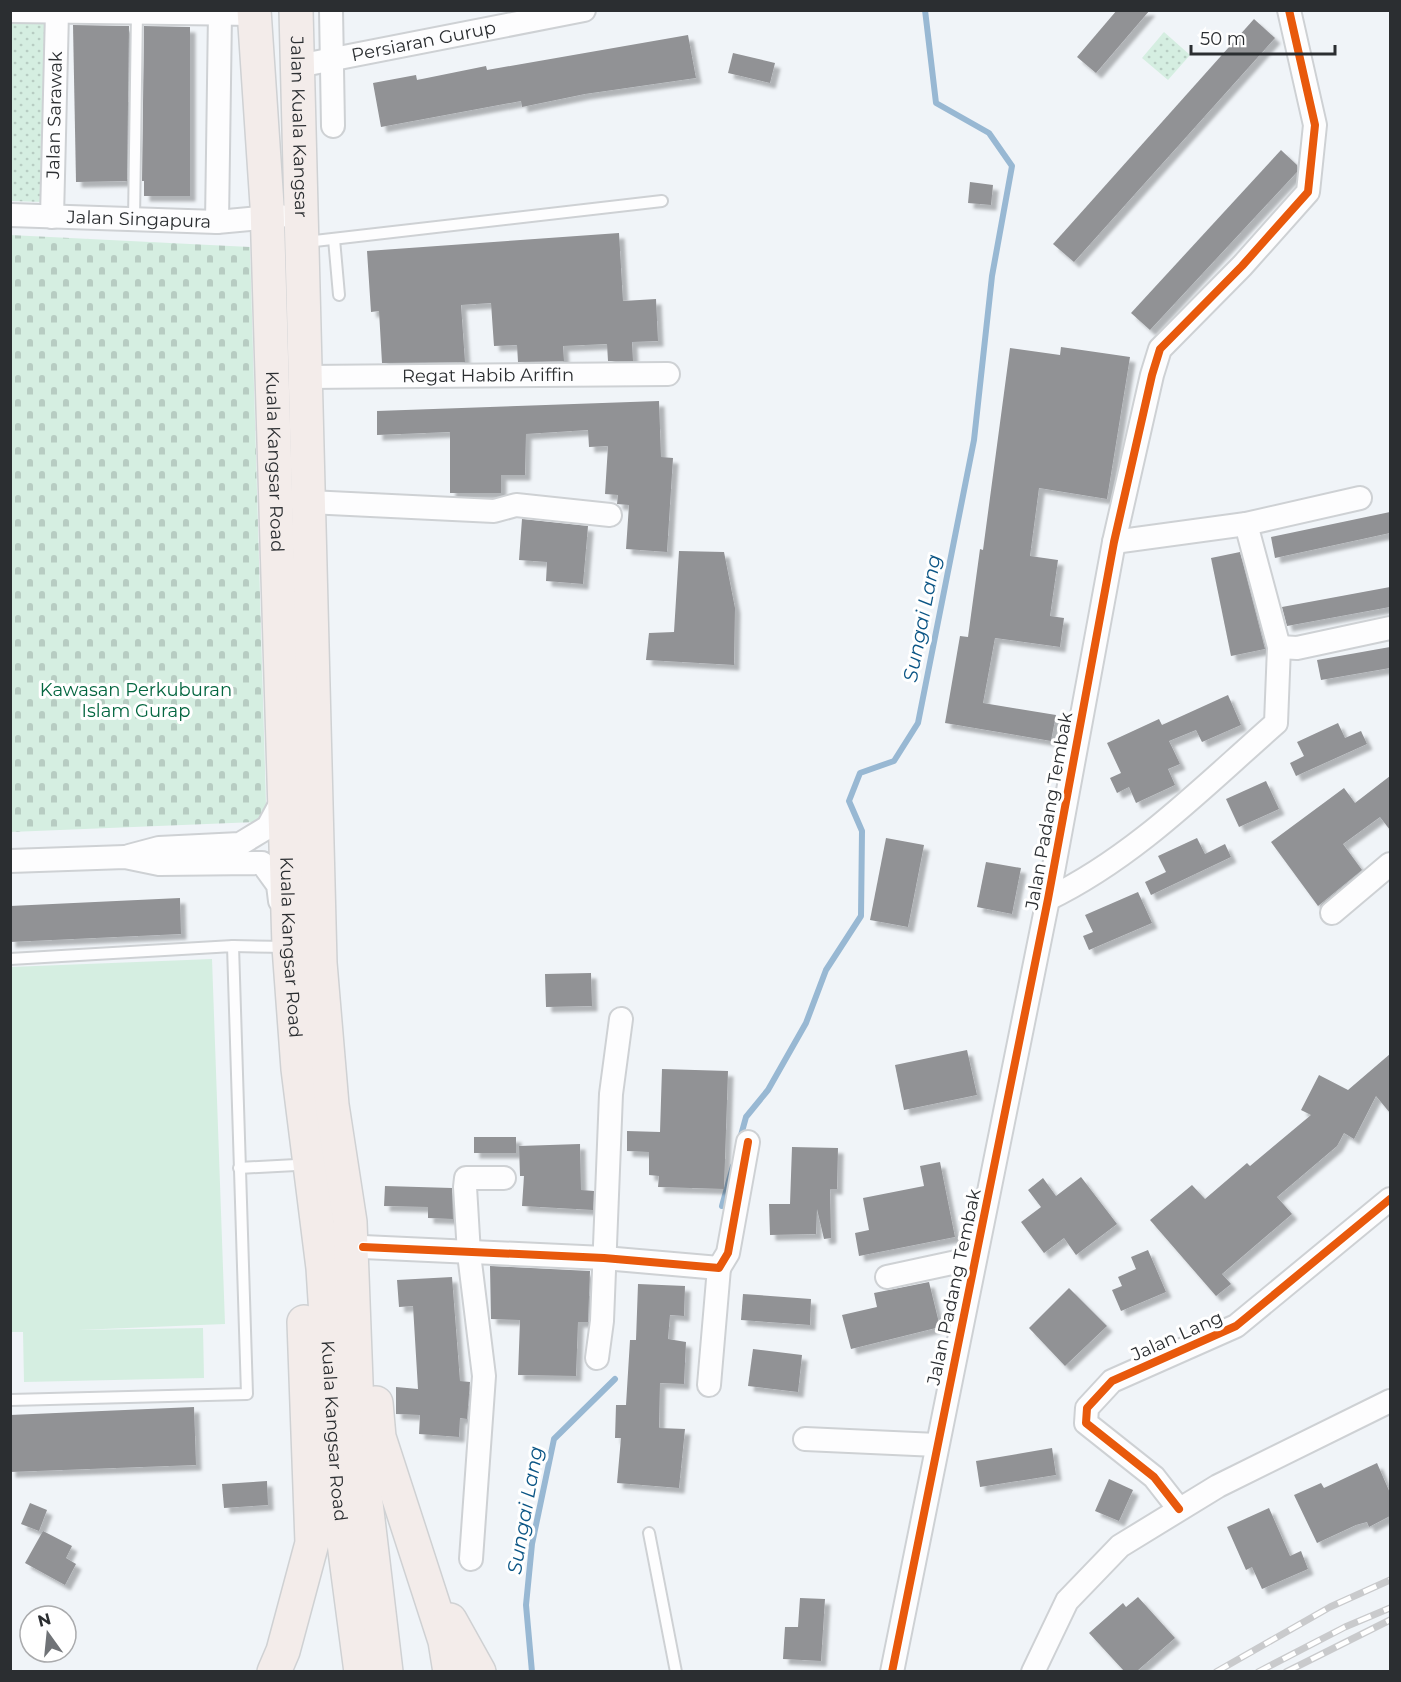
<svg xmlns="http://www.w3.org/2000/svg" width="1401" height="1682" viewBox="0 0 1401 1682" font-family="Montserrat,sans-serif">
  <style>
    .cemetery { fill: url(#cemetery-stones) }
    .park { fill: url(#park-dots) }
    .garden { fill: #d5eee1 }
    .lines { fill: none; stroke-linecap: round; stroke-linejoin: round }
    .stream { stroke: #98b8d3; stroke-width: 6 }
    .building { fill: #919295; filter: url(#shadow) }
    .lane-casing { stroke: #ced1d4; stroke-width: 14 }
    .street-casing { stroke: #ced1d4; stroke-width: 26 }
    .highway-casing { stroke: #cfd1d3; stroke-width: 36 }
    .lane { stroke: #fdfdfe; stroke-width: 10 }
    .street { stroke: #fdfdfe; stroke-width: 22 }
    .highway { stroke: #f3ecea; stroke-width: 33 }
    .rail-casing { stroke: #c9cacc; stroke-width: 7 }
    .rail { stroke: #fff; stroke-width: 4.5; stroke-dasharray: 14; stroke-linecap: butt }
    .cycleway-casing { stroke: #fff; stroke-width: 11 }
    .cycleway { stroke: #e8590c; stroke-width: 8 }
    .labels { text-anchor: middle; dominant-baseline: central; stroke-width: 6; stroke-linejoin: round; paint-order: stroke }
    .street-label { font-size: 18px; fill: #2b2e31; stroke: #fff }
    .park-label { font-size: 18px; fill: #046640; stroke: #fff }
    .water-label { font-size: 20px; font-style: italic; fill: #0b5585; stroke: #fff }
  </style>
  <defs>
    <pattern id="cemetery-stones" width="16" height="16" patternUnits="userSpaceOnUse" patternTransform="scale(1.5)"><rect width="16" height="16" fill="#d5eee1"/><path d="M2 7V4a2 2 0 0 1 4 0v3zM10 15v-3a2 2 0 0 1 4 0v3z" fill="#b7ccc2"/></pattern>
    <pattern id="park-dots" width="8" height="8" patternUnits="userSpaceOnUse" patternTransform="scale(1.5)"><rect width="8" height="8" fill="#d5eee1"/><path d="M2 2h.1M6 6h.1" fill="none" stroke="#b7ccc2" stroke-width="1.8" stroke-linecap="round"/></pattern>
    <filter id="shadow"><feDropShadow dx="5.5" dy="5.5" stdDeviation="1.5" flood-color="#0004"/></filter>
  </defs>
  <rect width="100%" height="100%" fill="#f0f4f8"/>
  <!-- cemetery -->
  <polygon class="cemetery" points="10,235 250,247 266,805 257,822 11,832"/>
  <!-- park -->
  <g class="park">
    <polygon points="11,15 47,15 43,202 11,201"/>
    <polygon points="1164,32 1190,55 1168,80 1142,58"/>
  </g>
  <!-- garden -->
  <polygon class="garden" points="212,959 225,1324 78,1330 203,1328 204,1378 24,1382 23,1332 10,1332 11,967"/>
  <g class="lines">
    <!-- stream -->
    <g class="stream">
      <polyline points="740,1139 746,1117 768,1090 806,1023 826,970 861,916 862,831 849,801 860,773 894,761 918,723 974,440 992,276 1012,166 989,133 936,103 925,10"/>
      <polyline points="722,1206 733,1166"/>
      <polyline points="532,1672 526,1605 532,1544 554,1439 615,1379"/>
    </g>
  </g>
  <!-- building -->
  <g class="building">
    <polygon points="1117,10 1150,10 1096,73 1077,57"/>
    <polygon points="1254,19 1275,38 1074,262 1053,244"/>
    <polygon points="73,25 129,26 127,181 76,182"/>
    <polygon points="144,26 190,27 190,196 144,196 144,181 142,181"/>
    <polygon points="688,35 696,78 585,94 522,107 521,101 381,127 373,83 416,75 417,80 486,66 487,70"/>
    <polygon points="733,53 775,63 770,83 728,73"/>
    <polygon points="1281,150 1297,165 1297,172 1150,330 1131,313"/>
    <polygon points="970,182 993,185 991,205 968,203"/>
    <polygon points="619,233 623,301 656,299 658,341 632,342 633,361 608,361 607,344 563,346 564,361 518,362 517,345 494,346 491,303 461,305 465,362 382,363 379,311 371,312 367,251"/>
    <polygon points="1061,347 1130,357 1107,499 1039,488 1030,556 1058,560 1050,616 1064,618 1060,647 995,638 983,703 1056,715 1051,741 945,723 960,636 968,637 980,549 983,550 1010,348 1060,355"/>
    <polygon points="659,401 661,457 673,458 667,552 626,549 629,505 617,504 618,495 605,494 608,446 589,447 588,430 526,434 525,475 501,475 501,493 450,493 450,432 377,435 377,411"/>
    <polygon points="1390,512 1390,533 1275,558 1271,537"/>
    <polygon points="522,519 588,526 583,584 546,581 547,562 519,560"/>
    <polygon points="679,551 724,552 735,608 734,665 646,660 649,633 674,632"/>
    <polygon points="1240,552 1265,649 1231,656 1211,558"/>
    <polygon points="1390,587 1390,607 1287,626 1282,607"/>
    <polygon points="1390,647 1390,668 1321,680 1317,660"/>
    <polygon points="1228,695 1241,725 1202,742 1196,730 1169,741 1180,764 1168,769 1175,785 1136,803 1129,787 1117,793 1110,778 1121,773 1107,743 1159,719 1162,725"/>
    <polygon points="1338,723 1345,738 1361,731 1367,744 1296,776 1290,763 1304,756 1297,742"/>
    <polygon points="1390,776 1390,830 1380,817 1343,844 1362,870 1318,906 1271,842 1344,788 1355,803"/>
    <polygon points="1266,781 1279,809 1239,827 1226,799"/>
    <polygon points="886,838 924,845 908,927 870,920"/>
    <polygon points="1197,838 1205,854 1225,844 1231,857 1151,895 1145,882 1166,872 1158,856"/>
    <polygon points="986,862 1021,868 1012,914 977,907"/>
    <polygon points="1138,892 1152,923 1089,950 1083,936 1093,932 1085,915"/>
    <polygon points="180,898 181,934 10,942 10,906"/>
    <polygon points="591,973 592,1006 546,1007 545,974"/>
    <polygon points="967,1050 977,1095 904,1110 895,1065"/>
    <polygon points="1390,1054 1390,1113 1376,1096 1354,1139 1344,1133 1337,1146 1277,1197 1292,1214 1222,1274 1231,1284 1216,1296 1150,1220 1192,1185 1205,1199 1247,1163 1250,1166 1311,1115 1301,1110 1319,1075 1348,1090"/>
    <polygon points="662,1069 728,1071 724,1189 658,1187 659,1176 649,1175 649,1152 627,1151 627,1131 660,1132"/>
    <rect x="474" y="1137" width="42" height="16"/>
    <polygon points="580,1144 581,1190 594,1191 593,1210 522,1206 524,1176 520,1176 519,1146"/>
    <polygon points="792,1147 838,1148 837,1189 830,1189 831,1238 824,1239 817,1209 816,1234 770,1235 769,1204 790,1204"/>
    <polygon points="940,1162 955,1237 859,1256 855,1233 869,1230 863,1198 924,1186 920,1166"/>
    <polygon points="1081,1177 1117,1224 1076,1255 1064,1238 1044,1253 1021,1222 1041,1207 1028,1190 1043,1178 1056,1196"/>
    <polygon points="385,1186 452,1188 453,1219 428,1218 428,1207 384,1206"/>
    <polygon points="1148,1250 1166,1292 1121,1311 1112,1290 1122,1286 1118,1277 1136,1269 1131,1257"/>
    <polygon points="490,1266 590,1271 588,1322 578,1322 576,1376 518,1375 520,1320 491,1319"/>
    <polygon points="452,1277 460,1381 470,1382 467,1419 460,1418 459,1437 419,1434 420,1415 396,1414 396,1387 418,1389 413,1306 399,1307 397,1280"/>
    <polygon points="929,1282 940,1327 851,1349 842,1315 877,1307 874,1293"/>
    <polygon points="638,1284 685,1286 684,1316 670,1315 668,1339 686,1342 684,1384 660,1383 659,1428 685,1429 679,1488 617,1483 621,1438 615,1438 616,1405 626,1405 630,1340 636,1340"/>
    <polygon points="1069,1288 1107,1326 1065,1366 1029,1328"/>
    <polygon points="743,1294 811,1299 810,1325 741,1320"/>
    <polygon points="753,1349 802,1355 798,1392 748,1386"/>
    <polygon points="194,1407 196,1465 10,1472 10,1415"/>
    <polygon points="1052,1448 1056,1475 980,1487 976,1461"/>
    <polygon points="1377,1463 1390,1493 1390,1516 1369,1527 1367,1522 1356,1525 1317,1543 1294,1495 1321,1483 1324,1488"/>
    <polygon points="1109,1479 1133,1490 1119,1521 1095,1511"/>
    <polygon points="267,1481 268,1505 224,1508 222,1484"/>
    <polygon points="30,1503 47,1510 39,1531 21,1524"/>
    <polygon points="1269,1508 1290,1556 1301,1551 1308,1569 1262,1589 1252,1567 1246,1570 1227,1527"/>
    <polygon points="43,1531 72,1546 66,1558 76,1564 65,1585 25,1563"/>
    <polygon points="1138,1597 1175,1638 1137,1671 1124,1671 1089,1633 1123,1603 1126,1607"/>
    <polygon points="800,1598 825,1599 821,1661 783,1659 785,1627 798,1627"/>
  </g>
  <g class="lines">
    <!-- lane casing -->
    <g class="lane-casing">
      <g id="lane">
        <polyline points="134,220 137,12"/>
        <polyline points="334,239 339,295"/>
        <polyline points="306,242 662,201"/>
        <polyline points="233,946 287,947"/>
        <polyline points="10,959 233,946 247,1394 10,1400"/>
        <polyline points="239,1168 296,1165"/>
        <polyline points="649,1533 676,1672"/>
      </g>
    </g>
    <!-- street casing -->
    <g class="street-casing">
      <g id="street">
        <polyline points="331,10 333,126"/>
        <polyline points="10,11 255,14"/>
        <path id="s1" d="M298,66l286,-56"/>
        <path id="s2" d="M10,215l207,7 64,-6"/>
        <path id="s3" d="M52,217l5,-205"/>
        <polyline points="217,222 220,13"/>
        <path id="s4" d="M306,377l362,-3"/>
        <polyline points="309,502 494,511 516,505 610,515"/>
        <polyline points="1114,542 1246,524 1360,498"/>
        <polyline points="1279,647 1297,648 1390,628"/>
        <polyline points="129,856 159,848 240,844 268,827 283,799"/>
        <polyline points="10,861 125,857 159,864 262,863 278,885 280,901"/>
        <path d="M1048,899c87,-42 156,-113 228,-176l3,-76 -33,-123"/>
        <polyline points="1332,913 1390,864"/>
        <polyline points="363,1247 604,1258 719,1268 728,1253 748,1142"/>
        <polyline points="887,1277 975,1258"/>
        <polyline points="597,1358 602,1321 611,1094 621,1019"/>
        <polyline points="709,1385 719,1268"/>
        <polyline points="805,1439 937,1445"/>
        <polyline points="1179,1509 1154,1477 1086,1423 1087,1408 1112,1381 1236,1326 1390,1199"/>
        <polyline points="471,1559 484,1376 469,1254 465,1187 466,1178 504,1178"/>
        <polyline points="892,1672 1048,899 1114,542 1152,375 1160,349 1242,266 1308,192 1315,125 1289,10"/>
        <polyline points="1033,1672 1067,1601 1120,1546 1218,1486 1390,1401"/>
      </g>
    </g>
    <!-- highway casing -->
    <g class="highway-casing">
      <g id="highway">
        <path id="s5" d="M254,10l13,195 22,742 9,122 25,199 14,222 24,182"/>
        <path id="s6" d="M296,10l24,953 12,142 18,117 8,213 28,237"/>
        <polyline points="376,1403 379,1437 445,1641 450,1672"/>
        <polyline points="450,1620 479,1672"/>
        <polyline points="274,1672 283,1651 312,1543 304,1322"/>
      </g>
    </g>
    <!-- lane -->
    <use href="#lane" class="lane"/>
    <!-- street -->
    <use href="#street" class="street"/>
    <!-- highway -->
    <use href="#highway" class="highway"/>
    <!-- rail casing -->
    <g class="rail-casing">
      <g id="rail">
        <polyline points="1216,1672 1330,1607 1390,1580"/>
        <polyline points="1258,1672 1345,1627 1390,1608"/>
        <polyline points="1286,1672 1390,1620"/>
      </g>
    </g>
    <!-- rail -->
    <use href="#rail" class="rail"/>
    <!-- cycleway casing -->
    <g class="cycleway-casing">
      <g id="cycleway">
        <polyline points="363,1247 604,1258 719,1268 728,1253 748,1142"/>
        <polyline points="1179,1509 1154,1477 1086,1423 1087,1408 1112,1381 1236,1326 1390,1199"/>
        <polyline points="892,1672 1048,899 1114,542 1152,375 1160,349 1242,266 1308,192 1315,125 1289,10"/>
      </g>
    </g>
    <!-- cycleway -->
    <use href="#cycleway" class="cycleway"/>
  </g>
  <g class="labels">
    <!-- street labels -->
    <g class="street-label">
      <text stroke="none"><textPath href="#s1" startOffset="128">Persiaran Gurup</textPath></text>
      <text stroke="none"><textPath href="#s3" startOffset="102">Jalan Sarawak</textPath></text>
      <text stroke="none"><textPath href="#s6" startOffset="117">Jalan Kuala Kangsar</textPath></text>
      <text stroke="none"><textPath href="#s2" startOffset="129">Jalan Singapura</textPath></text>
      <text stroke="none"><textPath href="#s4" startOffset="182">Regat Habib Ariffin</textPath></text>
      <text stroke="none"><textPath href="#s5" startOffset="452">Kuala Kangsar Road</textPath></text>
      <text transform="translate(1049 811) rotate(-80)">Jalan Padang Tembak</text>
      <text stroke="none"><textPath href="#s5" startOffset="938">Kuala Kangsar Road</textPath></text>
      <text transform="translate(954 1287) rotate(-78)">Jalan Padang Tembak</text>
      <text transform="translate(1177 1336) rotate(-24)">Jalan Lang</text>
      <text stroke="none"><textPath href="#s5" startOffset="1424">Kuala Kangsar Road</textPath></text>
    </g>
    <!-- park labels -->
    <g class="park-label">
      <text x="136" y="690">Kawasan Perkuburan<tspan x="136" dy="21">Islam Gurap</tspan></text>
    </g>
    <!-- water labels -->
    <g class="water-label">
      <text transform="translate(922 618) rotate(-79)">Sungai Lang</text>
      <text transform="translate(525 1510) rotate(-80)">Sungai Lang</text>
    </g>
  </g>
  <!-- border -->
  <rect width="1401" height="1682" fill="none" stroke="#2b2e31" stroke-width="24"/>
  <!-- north arrow -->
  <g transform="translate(48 1634) rotate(345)"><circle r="28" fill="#ffffff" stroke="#aaabad" stroke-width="1.5"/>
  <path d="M0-4.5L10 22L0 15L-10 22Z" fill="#707377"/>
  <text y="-9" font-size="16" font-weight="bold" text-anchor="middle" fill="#2b2e31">N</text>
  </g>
  <!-- scale -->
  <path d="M1191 45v9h144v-9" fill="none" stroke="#2b2e31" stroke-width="3"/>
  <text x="1200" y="45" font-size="18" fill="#2b2e31" stroke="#ffffff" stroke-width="4.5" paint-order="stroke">50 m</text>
</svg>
